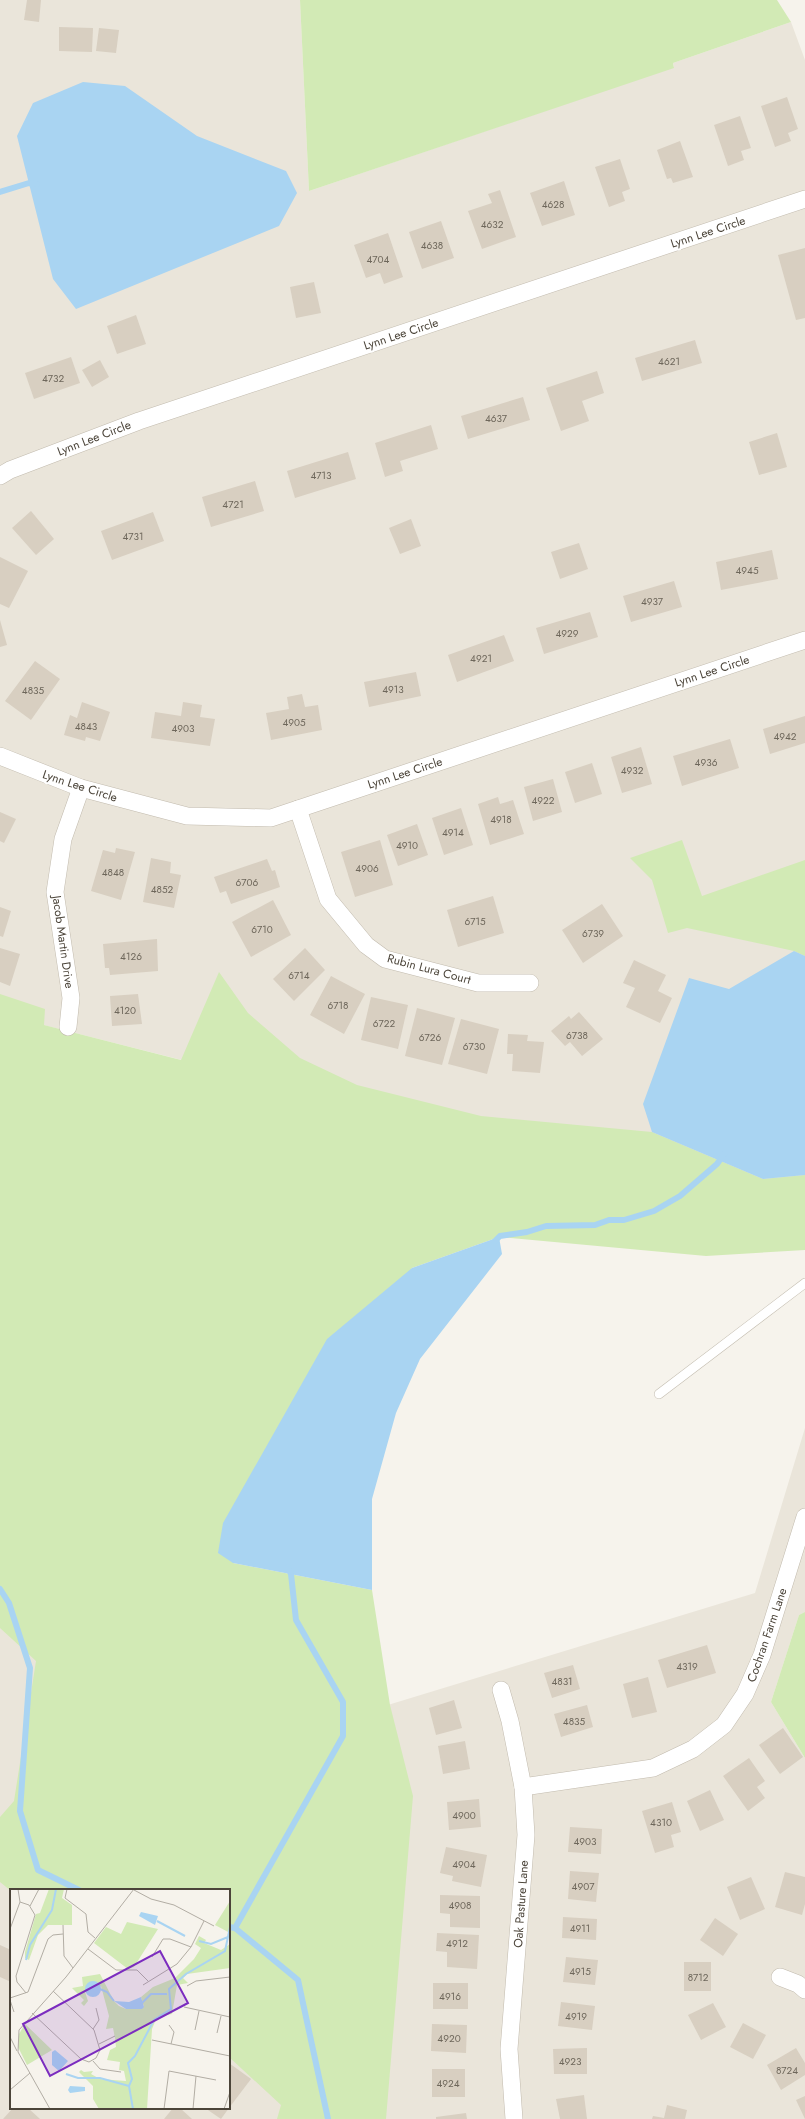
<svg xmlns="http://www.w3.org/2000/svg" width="805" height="2119" viewBox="0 0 805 2119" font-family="Jost,sans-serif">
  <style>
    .residential { fill: #eae5da; fill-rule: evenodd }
    .green { fill: #d2eab5 }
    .water { fill: #a9d4f2 }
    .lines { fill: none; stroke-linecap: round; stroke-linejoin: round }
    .stream { stroke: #a9d4f2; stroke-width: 6 }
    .building { fill: #d8cfc1 }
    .lane-casing { stroke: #c2bbae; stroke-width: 10 }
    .street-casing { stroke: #c2bbae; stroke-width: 18 }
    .lane { stroke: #fff; stroke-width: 9 }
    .street { stroke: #fff; stroke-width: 17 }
    .labels { text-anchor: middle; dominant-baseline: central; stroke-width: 4; stroke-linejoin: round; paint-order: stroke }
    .number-label { font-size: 10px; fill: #6e675b }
    .street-label { font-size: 12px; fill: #4b4439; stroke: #fff }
    .inset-river { fill: none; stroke: #a9d4f2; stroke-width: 2 }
    .inset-road { fill: none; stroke: #b2ada4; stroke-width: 1 }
    .view { fill: #7b2cbf; fill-opacity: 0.15; stroke: #7b2cbf; stroke-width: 2 }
    .inset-edge { fill: none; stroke: #4b4439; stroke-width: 2 }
  </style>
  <rect width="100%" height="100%" fill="#f6f3ec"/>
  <!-- residential -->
  <g class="residential">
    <polygon points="0,0 300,0 309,191 674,67 673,63 791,22 805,60 805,1218 0,1014"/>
    <path d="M805,1428v184l-6,3 -28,87 34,56v361h-805v-557l296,171 459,-140zM11,1890h218v218h-218z"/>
  </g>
  <!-- green -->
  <g class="green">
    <polygon points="300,0 777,0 791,22 673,63 674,68 309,191"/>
    <polygon points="682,840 702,896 805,860 805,956 794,951 687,928 668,933 652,880 630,858"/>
    <polygon points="219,972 248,1013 300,1058 357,1085 481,1116 652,1132 763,1179 805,1175 805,1250 706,1256 499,1237 412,1268 233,1563 372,1590 390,1705 413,1796 386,2119 277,2119 281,2105 229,2057 229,1890 11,1891 0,1882 0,1817 14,1801 36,1661 0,1628 0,994 45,1009 44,1025 181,1060"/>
    <polygon points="805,1612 805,1758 771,1702 799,1615"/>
  </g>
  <!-- water -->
  <g class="water">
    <polygon points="83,82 125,86 197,136 286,171 297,193 279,226 76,309 53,279 17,136 33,103"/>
    <polygon points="794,951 805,956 805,1175 763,1179 652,1132 643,1104 689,978 729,989"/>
    <polygon points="499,1237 502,1254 420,1359 396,1413 372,1499 372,1590 233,1563 218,1553 223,1523 327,1339 412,1268"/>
  </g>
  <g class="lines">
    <!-- stream -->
    <g class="stream">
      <polyline points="0,192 29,183 37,184"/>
      <polyline points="494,1242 500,1236 527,1232 546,1226 595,1225 609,1220 624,1220 654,1211 680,1196 717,1164 724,1154"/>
      <polyline points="0,1589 9,1603 30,1668 20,1811 38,1870 79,1890"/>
      <polyline points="229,1927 235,1928 298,1980 328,2119"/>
      <polyline points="235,1928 343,1736 343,1702 296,1620 291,1574 288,1567"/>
    </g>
  </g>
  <!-- building -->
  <g class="building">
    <polygon points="27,0 41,0 39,22 24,20"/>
    <polygon points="59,27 93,28 92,52 59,51"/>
    <polygon points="99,28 119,30 116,53 96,51"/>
    <polygon points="787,97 798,129 788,133 791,141 775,147 761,106"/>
    <polygon points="740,116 751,148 741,151 744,160 728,166 714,125"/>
    <polygon points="680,141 693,177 673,183 671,178 667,179 657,150"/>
    <polygon points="620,159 630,189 622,192 625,201 609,207 595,167"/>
    <polygon points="564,181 575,215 542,226 530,193"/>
    <polygon points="500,190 516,237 482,249 468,211 492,203 488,194"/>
    <polygon points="441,221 454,258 422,269 409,232"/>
    <polygon points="388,233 403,277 384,284 380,273 366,278 354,245"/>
    <polygon points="805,248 805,318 796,320 778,255"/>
    <polygon points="314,282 321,313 296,318 290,287"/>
    <polygon points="136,315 146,344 117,354 107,326"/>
    <polygon points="695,340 702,363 642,381 635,358"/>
    <polygon points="71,357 80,383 34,399 25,373"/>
    <polygon points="100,360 109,377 92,387 82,370"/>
    <polygon points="597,371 604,393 582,401 589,421 561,431 546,388"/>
    <polygon points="523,397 530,420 468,439 461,416"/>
    <polygon points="431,425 438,449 400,461 403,471 385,477 375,443"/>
    <polygon points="777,433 787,467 759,475 749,442"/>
    <polygon points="348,452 356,479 295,498 287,471"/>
    <polygon points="255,481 264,511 211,527 202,497"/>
    <polygon points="31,511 54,539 36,555 12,528"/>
    <polygon points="153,512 164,541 112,560 101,531"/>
    <polygon points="411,519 421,546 400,554 389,528"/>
    <polygon points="579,543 588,569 560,579 551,552"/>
    <polygon points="772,550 778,579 721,590 716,562"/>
    <polygon points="0,557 28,571 9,608 0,604"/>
    <polygon points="674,581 682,607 631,622 623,596"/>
    <polygon points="590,612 598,637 544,654 536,628"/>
    <polygon points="0,620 7,645 0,647"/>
    <polygon points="504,635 514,661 457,682 448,655"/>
    <polygon points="35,661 60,679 31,720 5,701"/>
    <polygon points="416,672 421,696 369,707 364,682"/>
    <polygon points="302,694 305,707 318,705 322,730 271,740 266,713 289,709 287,697"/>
    <polygon points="82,702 110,712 100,741 86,737 85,741 64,735 70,715 77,718"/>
    <polygon points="183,702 202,705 200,717 215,719 210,746 151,738 155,712 181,716"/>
    <polygon points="805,716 805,743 770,754 763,729"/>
    <polygon points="730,739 739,768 682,786 673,756"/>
    <polygon points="641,747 652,784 622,793 611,757"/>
    <polygon points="592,763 602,794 575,803 565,772"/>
    <polygon points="553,779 562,812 533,821 524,787"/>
    <polygon points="498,797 500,804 513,800 524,834 490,845 478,804"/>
    <polygon points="461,808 473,845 444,855 432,818"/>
    <polygon points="0,812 16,819 4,843 0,841"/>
    <polygon points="417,824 428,855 398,866 387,835"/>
    <polygon points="380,840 393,885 355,897 341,852"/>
    <polygon points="116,848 135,852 121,900 91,891 103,850 115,853"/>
    <polygon points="151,858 171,862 170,873 181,875 174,908 143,902"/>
    <polygon points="267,859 272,871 275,870 280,887 231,904 226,891 220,893 214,877"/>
    <polygon points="493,896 504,933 458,947 447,910"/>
    <polygon points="273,900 291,935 251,957 232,922"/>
    <polygon points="602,904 623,936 583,963 562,930"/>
    <polygon points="0,907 11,911 3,937 0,936"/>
    <polygon points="157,939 158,971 110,975 109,968 105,968 103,944"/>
    <polygon points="0,948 20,954 10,986 0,982"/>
    <polygon points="305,948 325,970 294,1001 273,979"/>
    <polygon points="634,960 666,975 658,991 672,998 660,1023 626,1007 635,988 623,983"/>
    <polygon points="331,976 365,994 344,1034 310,1015"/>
    <polygon points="138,994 142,1024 112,1026 110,996"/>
    <polygon points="371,997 408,1005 398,1049 361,1040"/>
    <polygon points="417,1008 455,1018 442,1065 405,1056"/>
    <polygon points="579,1012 603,1039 582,1056 570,1042 565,1046 551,1031 569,1016 571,1019"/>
    <polygon points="461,1019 499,1029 487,1074 448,1064"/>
    <polygon points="508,1034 528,1035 527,1041 544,1042 540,1073 512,1071 513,1054 507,1054"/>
    <polygon points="707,1645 716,1673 667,1688 658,1660"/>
    <polygon points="573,1665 580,1689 552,1698 544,1673"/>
    <polygon points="648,1677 657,1712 632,1718 623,1684"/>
    <polygon points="454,1700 462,1728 436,1735 429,1708"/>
    <polygon points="587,1705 593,1727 561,1737 554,1714"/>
    <polygon points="783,1728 803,1757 780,1774 759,1745"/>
    <polygon points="465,1741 470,1769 443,1774 438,1746"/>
    <polygon points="749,1758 765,1781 757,1787 765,1798 748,1811 723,1776"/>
    <polygon points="710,1790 724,1820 700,1831 687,1801"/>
    <polygon points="479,1799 481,1827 449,1830 447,1802"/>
    <polygon points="672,1802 681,1832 671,1835 674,1847 655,1853 642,1811"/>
    <polygon points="570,1827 602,1829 601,1854 568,1852"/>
    <polygon points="446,1847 487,1855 481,1887 452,1881 453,1876 440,1873"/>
    <polygon points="570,1871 599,1873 596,1902 568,1899"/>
    <polygon points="785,1872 805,1877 805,1904 802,1915 775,1907"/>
    <polygon points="751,1877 765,1909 740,1920 727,1887"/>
    <polygon points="440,1895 480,1896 480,1928 450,1927 450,1914 440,1913"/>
    <polygon points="563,1917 597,1919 596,1940 562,1938"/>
    <polygon points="715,1918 738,1934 723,1956 700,1940"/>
    <polygon points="437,1933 479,1935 477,1969 447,1967 447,1952 436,1951"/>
    <polygon points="0,1945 11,1950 11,1982 0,1977"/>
    <polygon points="566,1957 598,1960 595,1985 563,1982"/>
    <rect x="684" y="1962" width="27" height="29"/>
    <rect x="433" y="1983" width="35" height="26"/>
    <polygon points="561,2002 595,2006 592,2030 558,2026"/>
    <polygon points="713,2003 726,2027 701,2040 688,2015"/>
    <polygon points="743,2023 766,2035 753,2059 730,2047"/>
    <polygon points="432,2024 467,2025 466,2053 431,2051"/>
    <polygon points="587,2048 587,2074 554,2074 553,2049"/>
    <polygon points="796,2048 805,2063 805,2075 781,2090 767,2065"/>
    <polygon points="229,2063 251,2079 229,2108"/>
    <rect x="432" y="2069" width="33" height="28"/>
    <polygon points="584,2095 587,2119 560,2119 556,2099"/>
    <polygon points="805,2096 805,2119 796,2100"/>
    <polygon points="667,2105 687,2110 685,2119 652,2119 653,2116 664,2118"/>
    <polygon points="13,2108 28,2108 40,2119 3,2119"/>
    <polygon points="173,2108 180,2108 192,2119 164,2119"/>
    <polygon points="205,2108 229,2108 221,2119"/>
    <polygon points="466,2113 467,2119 436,2119 436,2117"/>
  </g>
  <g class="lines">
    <!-- lane casing -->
    <g class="lane-casing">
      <polyline id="lane" points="659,1394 805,1283"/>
    </g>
    <!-- street casing -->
    <g class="street-casing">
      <g id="street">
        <polyline points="0,476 10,470 139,421 805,199"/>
        <polyline points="0,756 81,788 187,816 271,818 805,640"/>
        <polyline points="298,809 328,899 366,945 385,959 478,983 530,983"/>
        <polyline points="68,1027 71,998 55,892 63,839 81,788"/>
        <polyline points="501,1690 510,1721 523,1787 526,1835 509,2049 514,2119"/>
        <polyline points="523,1787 653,1768 693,1749 724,1725 745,1694 762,1655 805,1517"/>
        <polyline points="780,1977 798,1984 805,1990"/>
      </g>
    </g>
    <!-- lane -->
    <use href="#lane" class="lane"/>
    <!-- street -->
    <use href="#street" class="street"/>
  </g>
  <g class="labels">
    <!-- number labels -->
    <g class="number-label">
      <text x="553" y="204">4628</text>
      <text x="492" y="224">4632</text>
      <text x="432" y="245">4638</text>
      <text x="378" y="259">4704</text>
      <text x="669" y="361">4621</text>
      <text x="53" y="378">4732</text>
      <text x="496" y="418">4637</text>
      <text x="321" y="475">4713</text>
      <text x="233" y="504">4721</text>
      <text x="133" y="536">4731</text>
      <text x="747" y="570">4945</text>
      <text x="652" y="601">4937</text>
      <text x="567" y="633">4929</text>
      <text x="481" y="658">4921</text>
      <text x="393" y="689">4913</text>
      <text x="33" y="690">4835</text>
      <text x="294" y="722">4905</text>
      <text x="86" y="726">4843</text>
      <text x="183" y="728">4903</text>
      <text x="785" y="736">4942</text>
      <text x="706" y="762">4936</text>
      <text x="632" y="770">4932</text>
      <text x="543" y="800">4922</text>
      <text x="501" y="819">4918</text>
      <text x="453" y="832">4914</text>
      <text x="407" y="845">4910</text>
      <text x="367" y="868">4906</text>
      <text x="113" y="872">4848</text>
      <text x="247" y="882">6706</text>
      <text x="162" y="889">4852</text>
      <text x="475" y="921">6715</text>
      <text x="262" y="929">6710</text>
      <text x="593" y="933">6739</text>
      <text x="131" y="956">4126</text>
      <text x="299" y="975">6714</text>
      <text x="338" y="1005">6718</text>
      <text x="125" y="1010">4120</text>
      <text x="384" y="1023">6722</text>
      <text x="577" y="1035">6738</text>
      <text x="430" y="1037">6726</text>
      <text x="474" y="1046">6730</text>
      <text x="687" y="1666">4319</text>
      <text x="562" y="1681">4831</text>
      <text x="574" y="1721">4835</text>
      <text x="464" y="1815">4900</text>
      <text x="661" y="1822">4310</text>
      <text x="585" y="1841">4903</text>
      <text x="464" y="1864">4904</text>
      <text x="583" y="1886">4907</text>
      <text x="460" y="1905">4908</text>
      <text x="580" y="1928">4911</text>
      <text x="457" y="1943">4912</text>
      <text x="580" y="1971">4915</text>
      <text x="698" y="1977">8712</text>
      <text x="450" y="1996">4916</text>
      <text x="576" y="2016">4919</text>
      <text x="449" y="2038">4920</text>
      <text x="570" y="2061">4923</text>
      <text x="787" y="2070">8724</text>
      <text x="448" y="2083">4924</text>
    </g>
    <!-- street labels -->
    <g class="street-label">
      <text transform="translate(708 232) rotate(-18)">Lynn Lee Circle</text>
      <text transform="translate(401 334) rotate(-18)">Lynn Lee Circle</text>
      <text transform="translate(94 438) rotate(-21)">Lynn Lee Circle</text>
      <text transform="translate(712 671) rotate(-18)">Lynn Lee Circle</text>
      <text transform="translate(405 773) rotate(-18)">Lynn Lee Circle</text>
      <text transform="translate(80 786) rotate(18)">Lynn Lee Circle</text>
      <text transform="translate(63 942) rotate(82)">Jacob Martin Drive</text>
      <text transform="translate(429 969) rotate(15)">Rubin Lura Court</text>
      <text transform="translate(767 1635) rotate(-71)">Cochran Farm Lane</text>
      <text transform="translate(521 1904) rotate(-86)">Oak Pasture Lane</text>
    </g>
  </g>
  <!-- overview -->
  <g transform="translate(10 1889)">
    <rect width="220" height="220" fill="#f6f3ec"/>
    <path d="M39,0h15l-2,9 10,7v20h-24l-10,10 -9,25 -4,-2v-6l11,-38 4,-1zM220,12v32l-15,-8zM117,33l31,7 -24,38 -6,2 -34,-26 12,-16 15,7zM189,47l7,4 -2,3 17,7 9,-6v24l-43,6 -4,4 5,5 -11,2 -5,29 -15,3 -5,12 -5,80h-48l-6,-10v-13l-14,-14 2,-2 3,2 9,-1 -2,3 9,5 26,2 -2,-10 -5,-1 1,-8 -13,-2 3,-10 6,-3 -1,-9 -2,-10 -7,1 3,-13 -8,-30 -16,6 3,9 -4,5 -3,-3 3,-3 -12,-12 11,-2 -1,-9 18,-3 14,27 5,5 7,3 18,-2 -3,-10 12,-10 22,-9 19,-19 7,-11 -6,-4zM15,135l27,26 -25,15 -9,-18 1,-13z" fill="#d2eab5"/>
    <path d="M131,23l17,4 -3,9 -16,-9zM75 100a8 8 0 1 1 16 0a8 8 0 1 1-16 0ZM131,108l3,10 -2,2h-16l-12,-8 15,1zM45,161l13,11 -9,10 -7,-6v-13zM60,197l15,1v4l-15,2 -2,-3z" fill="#a9d4f2"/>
    <path class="inset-river" d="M147,32l28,15M189,52l12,3 17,-7M16,71l4,-15 22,-35 4,-21M90,100l7,3 7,9M132,114l9,-9h16M56,185l12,4h22l29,8M123,220l-4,-23 3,-7 -4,-16 7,-7 19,-36 17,-11 -2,-20 17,-15 39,-23 5,-24"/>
    <path class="inset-road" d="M57,0l-2,9 21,16 2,18 7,6M124,1l17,9 23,6 40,21M10,13l9,3 6,10 -19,61 1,6 9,11M20,17l9,-17M53,36l1,31 9,12M0,40l10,-27 -2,-13M78,60l28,21h21l11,11M142,68l11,-18h7l21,8M133,96l34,-21 14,-17 13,-26M177,97l9,-5 34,-4M0,109l18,-6 20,-53 5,-4 10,-1M0,111l4,12M174,118l46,10M22,124l49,46 8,3 7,-4 4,-8 -6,-20 -41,-39M159,136l5,7 -3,12M83,140l6,-9 -3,-12M185,141l4,-19M207,144l4,-17M0,148l7,14M142,151l78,16M89,155l16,-8M83,172l7,8 21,3M0,201l20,-17M40,220l-32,-57 1,-22 47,-53 68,-88M154,220l5,-38 47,9M183,220l3,-33M214,220l6,-17"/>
    <path class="view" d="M150,62l28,52 -138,73 -27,-52z"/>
    <rect width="220" height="220" class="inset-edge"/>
  </g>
</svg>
